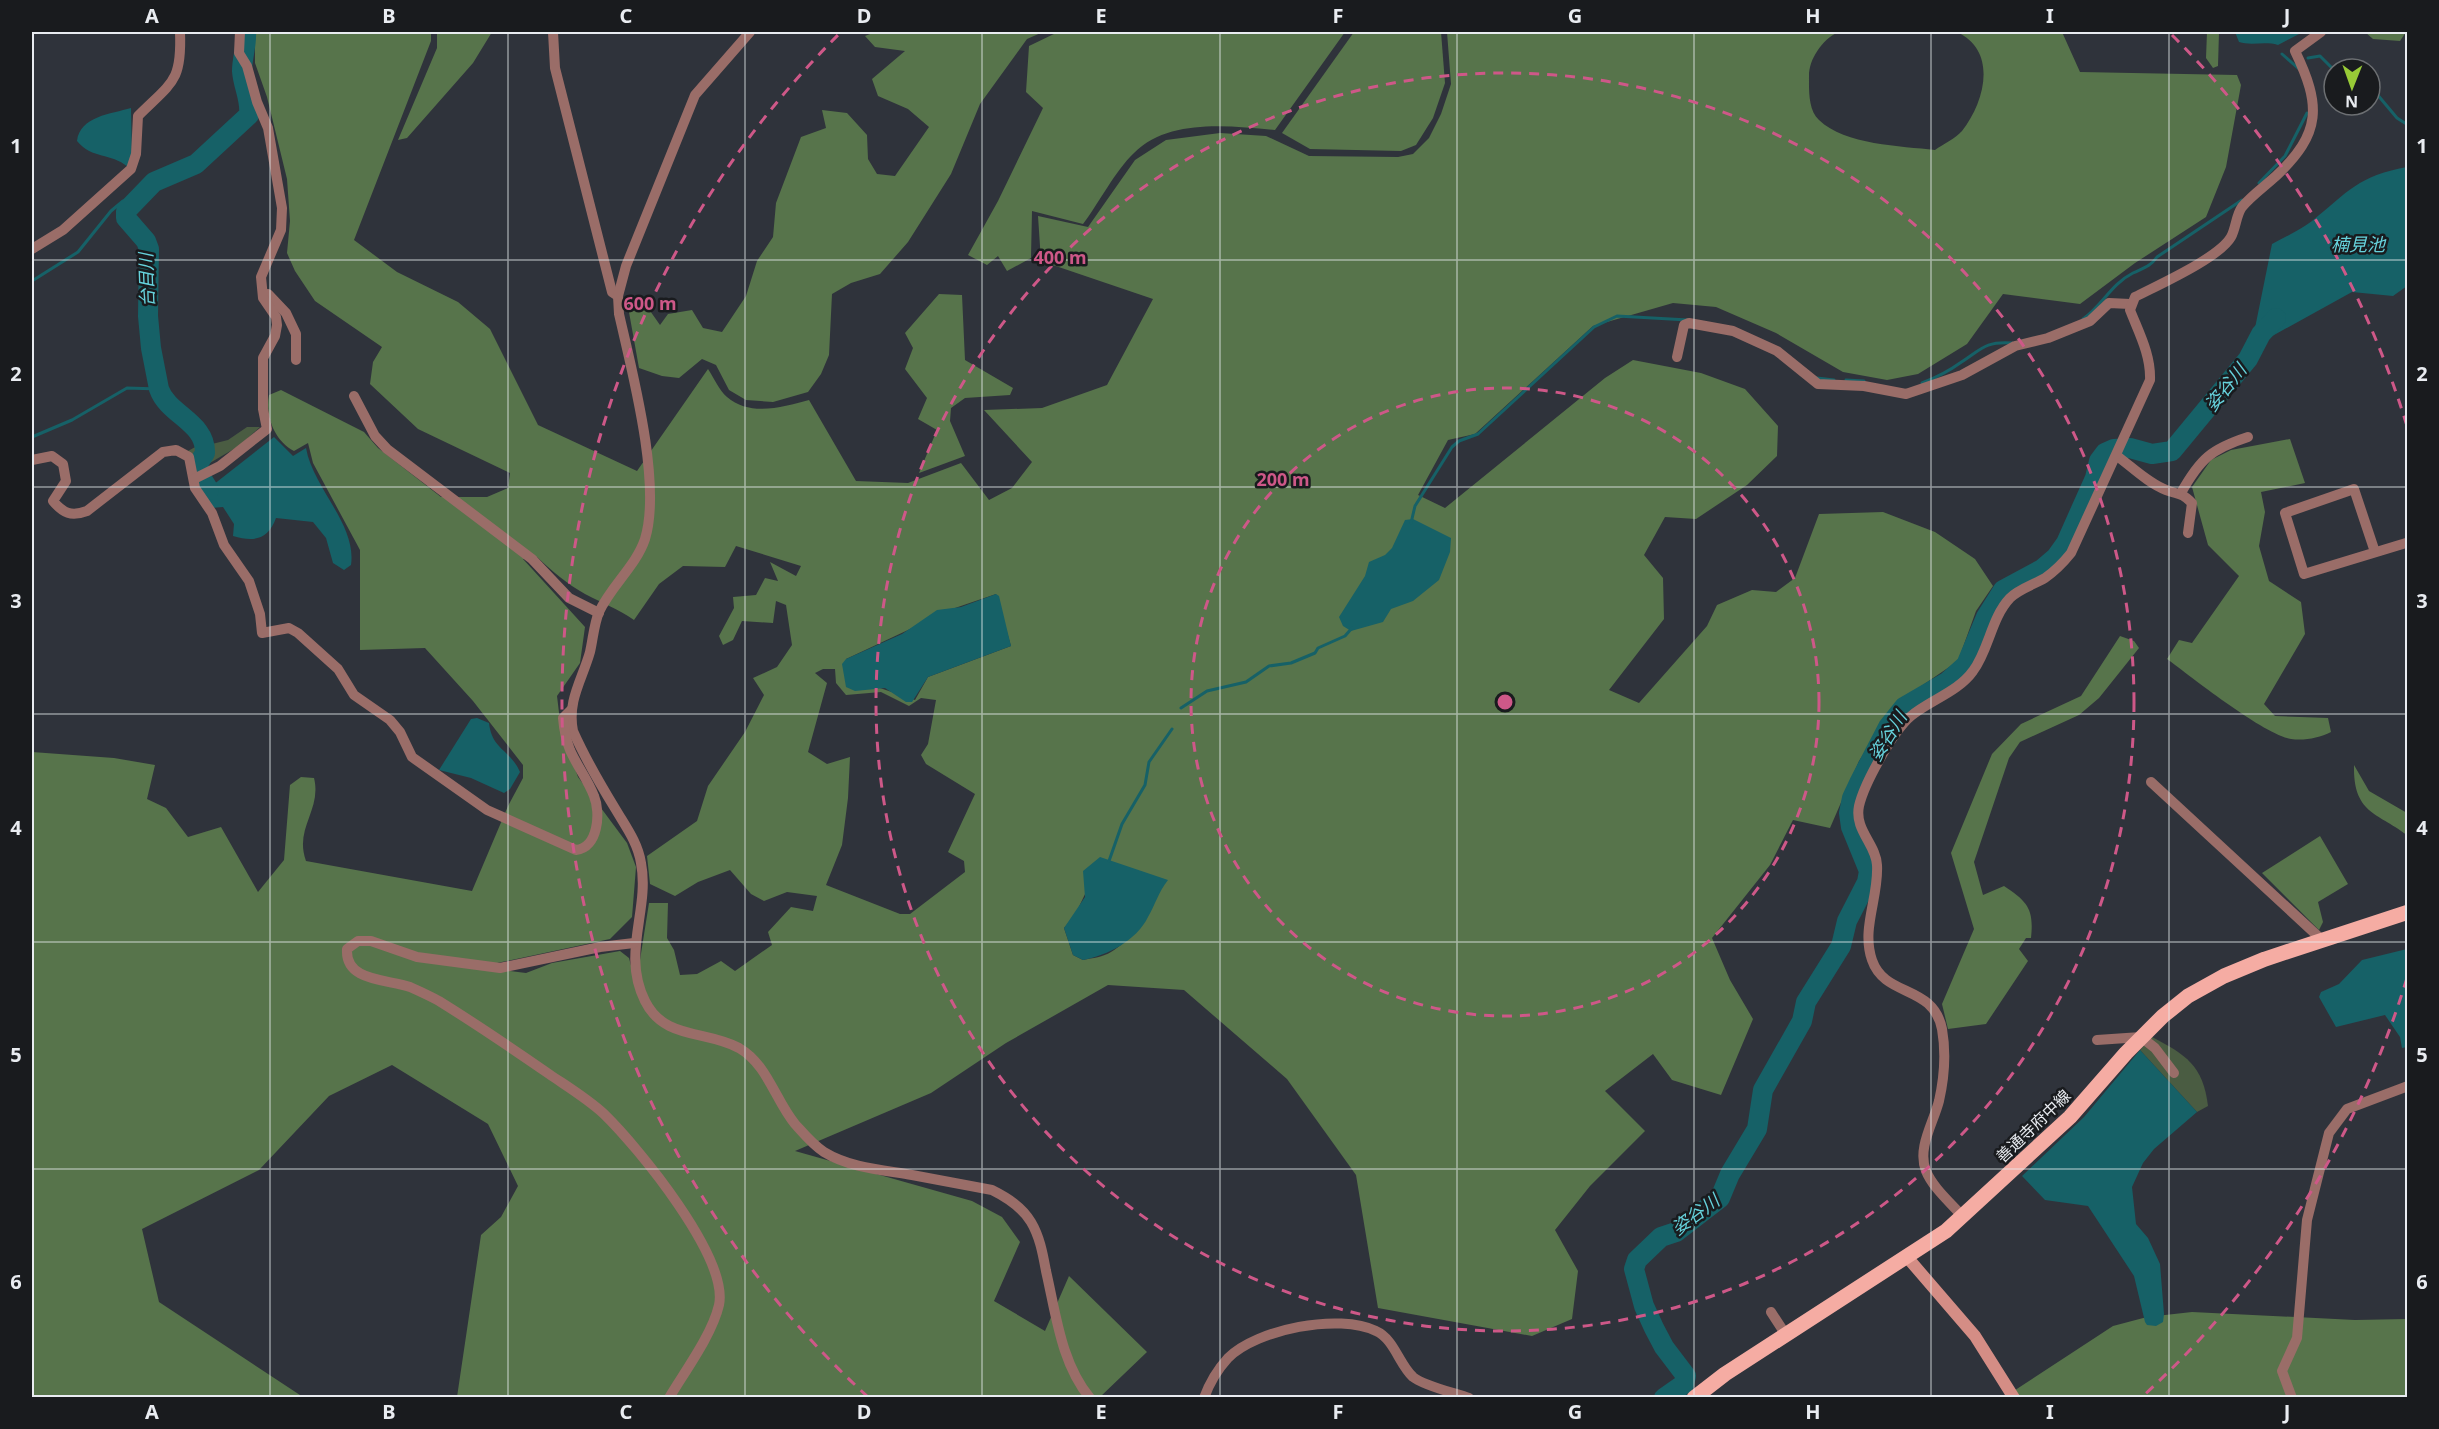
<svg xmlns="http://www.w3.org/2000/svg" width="2439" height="1429" viewBox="0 0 2439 1429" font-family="'Noto Sans','Noto Sans JP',sans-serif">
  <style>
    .green { fill: #4a5c42 }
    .forest { fill: #57744b; fill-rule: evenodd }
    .water { fill: #166167 }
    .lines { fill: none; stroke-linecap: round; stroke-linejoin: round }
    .stream { stroke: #166167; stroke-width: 3 }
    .river { stroke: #166167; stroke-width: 20 }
    .street { stroke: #9a6d68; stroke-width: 10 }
    .secondary { stroke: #d48d85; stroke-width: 12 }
    .primary { stroke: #f5aca3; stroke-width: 15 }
    .grid { fill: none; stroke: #e9ecf1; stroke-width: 1.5; stroke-opacity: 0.55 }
    .ring { fill: none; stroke: #ce5888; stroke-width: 3; stroke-dasharray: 10 8 }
    .labels { text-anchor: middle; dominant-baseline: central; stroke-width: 5; stroke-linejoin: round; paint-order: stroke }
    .street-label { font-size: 16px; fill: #e9ecf1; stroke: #191b1e }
    .water-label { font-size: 18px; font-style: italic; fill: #66d2dc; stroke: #191b1e }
    .centre { fill: #ce5888; stroke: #191b1e; stroke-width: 3 }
    .ring-label { font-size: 18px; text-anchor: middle; font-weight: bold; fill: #ce5888; stroke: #191b1e; stroke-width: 5; stroke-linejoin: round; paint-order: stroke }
    .neatline { fill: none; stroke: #e9ecf1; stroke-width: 2 }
    .grid-label { font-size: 20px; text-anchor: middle; font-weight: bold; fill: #e9ecf1 }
  </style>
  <rect width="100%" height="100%" fill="#2f333b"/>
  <!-- green -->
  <g class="green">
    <polygon points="247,427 260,427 239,446 196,471 188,451 206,441 208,445 228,440"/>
    <path d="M2152,1037c34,18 51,28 56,69l-11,6 -57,-62z"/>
  </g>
  <!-- forest -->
  <g class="forest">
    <path d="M255,32h176v9l-77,199 43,32 61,30 32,27 48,96 99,46 71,-102c6,9 11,21 19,28 23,20 56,10 82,3l47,81 52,2 53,-20 28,37 23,-12 20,-26 -48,-52 58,-2 65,-23 46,-86 -112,-38 -3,-45 50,11 47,-67 31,-20 54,-7 46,3 43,20 89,1 15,-3 16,-16 12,-24 10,-30 -4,-52h391c-16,8 -29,27 -29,44 0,14 -1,34 10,44 26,25 82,26 116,30 8,-6 20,-11 27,-19 23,-29 36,-80 -5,-99h105l18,40 157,3 4,10 -15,82 -20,50 -71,46 -55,41 -77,-10 -36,50 -49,30 -31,6 -44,-8 -67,-39 -60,-26 -43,-4 -80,23 -118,108 -27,6 -30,55 27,13 160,-130 28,-18 68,13 44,16 33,37 -1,30 -30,29 -51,34 -31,-2 -21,38 19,23 1,41 -55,71 30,13 68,-77 10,-21 35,-15 24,2 19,-14 24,-64 64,-2 52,20 40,27 18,27 -17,25 -18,50 -63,43 -36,57 -29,67 -37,-8 -23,45 -58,73 18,42 23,39 -32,76 -49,-15 -19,-26 -48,37 40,40 -55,55 -35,44 23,41 -6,48 -40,17 -154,-28 -22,-133 -69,-96 -103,-89 -76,-5 -102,58 -75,50 -136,58 177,50 30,16 18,25 -26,59 51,30 24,-55 78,76 -47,45h-643l24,-162 20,-18 17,-31 -30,-62 -96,-59 -63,31 -70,74 -117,59 17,73 144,95h-271v-645l82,6 41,7 -8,34 19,9 22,29 33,-10 37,65 26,-32 6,-75 11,-8 13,1c8,32 -20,50 -8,83l166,30 36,-85 15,-28v-13l-50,-64 -48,-53 -65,2v-100l-47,-87 -5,-20 -14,8c-20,-11 -29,-35 -25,-56l12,-5 83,42 14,16 63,49h46l21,-9 2,-15 -92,-44 -48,-45 3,-22 9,-15 -67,-46 -20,-30 -8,-18 3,-32 -3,-42 -20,-82 -12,-34zM736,546l65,20 -5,10 -26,-14 8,19 -13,-3 -9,17 -23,2 1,11 -15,28 4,9 10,-5 9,-19 31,2 3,-22 10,4 6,40 -15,22 -24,11 11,17 -19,37 -37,54 -11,35 -50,35 3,28 25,12 23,-14 32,-12 21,24 13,7 23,-9 30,4 -4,15 -22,-4 -23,25 4,13 -37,26 -14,-10 -24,13 -17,1 -6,-25 -7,-12 1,-35h-19l-13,82 -7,-27 -9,-7 -68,12 -26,10 -32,-4 3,-6 113,-24 22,-22 4,-50 -9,-24 -49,-66 -17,-48 -4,-33 23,-33 5,-36 -62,-68 14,-2c15,14 30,27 48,37 17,9 33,15 49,26l25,-36 24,-18 42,1zM996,594l15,52 -83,31 -13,23 -35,-12 -34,-29 109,-51zM823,669h12l1,14 10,12 35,-3 28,14 12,-8 15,2 -8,44 -7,11 5,9 49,30 -27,58 16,9 1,11 -55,42h-10l-74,-29 16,-40 6,-47 2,-41 -23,7 -19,-12 19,-69 -12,-10zM1086,892l69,4c-3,19 -27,46 -44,56 -8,5 -18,6 -28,8l-10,-5 -9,-27 11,-13z"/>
    <polygon points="437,32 492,32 473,63 407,138 398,140 437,48"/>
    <polygon points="875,32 1043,32 1027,39 980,104 951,174 908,242 880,274 851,283 832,294 829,355 821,374 808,392 773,402 746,400 729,390 716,365 702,359 679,378 662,376 639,368 627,301 641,298 660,325 668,314 692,310 703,328 722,332 746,296 757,261 773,237 776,203 801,137 826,128 822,110 847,113 867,135 868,159 877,174 895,176 929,127 908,109 878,96 872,79 905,51 875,47 865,36"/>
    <path d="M1058,32h287l-70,98c-45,-4 -106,-12 -141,23 -19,18 -35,50 -51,71l-51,-13 -1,47 -24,13 -9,-15 -11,9 -19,-10 30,-54 45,-93 -17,-16 3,-46z"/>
    <polygon points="1354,32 1441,32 1445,83 1433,118 1416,145 1401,151 1310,149 1282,133"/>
    <polygon points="2207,32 2219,32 2218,66 2213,68 2206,58"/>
    <polygon points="2365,32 2406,32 2400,41 2373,39"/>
    <polygon points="939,294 962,295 965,360 1013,388 1010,395 965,398 951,408 950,421 965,456 919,473 937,430 918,419 927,398 905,369 913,348 905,333"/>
    <path d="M2290,439l15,44 -44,9 4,20 -6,34 10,35 32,21 4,32 -41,70 11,12 53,2 3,14c-12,6 -27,9 -40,7 -28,-5 -98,-61 -124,-80l12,-19 13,3 47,-67 -31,-31 -16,-58 19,-27 20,-10z"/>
    <path d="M2120,636l14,5 5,7 -40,50 -20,17 -59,27 -11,16 -35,104 9,33 21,-9c24,16 30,23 27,52h-5l-7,11 9,12 -42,63 -38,5 -6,-25 32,-75 -23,-76 41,-99 29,-30 60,-28z"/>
    <path d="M2354,765l15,26 38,22v22c-31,-23 -54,-22 -53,-70z"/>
    <polygon points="2320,836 2348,884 2318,902 2323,922 2319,930 2262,873"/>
    <polygon points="2192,1312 2355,1320 2407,1319 2407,1397 2003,1398 2113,1326 2147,1317"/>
  </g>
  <!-- water -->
  <g class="water">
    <path d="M2235,32h68l-25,13c-13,-4 -27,1 -39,-3z"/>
    <path d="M131,108l1,48 -4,11c-18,-15 -35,-7 -51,-26 3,-25 34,-27 54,-33z"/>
    <path d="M2407,167v119l-14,10 -41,-4 -87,48 -11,-7 18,-89c13,-7 28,-14 40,-23 37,-30 46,-45 95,-54z"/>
    <path d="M274,437l19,19 13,-8c7,40 51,77 45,117l-7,5 -11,-7 -7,-25 -13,-16 -37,-4c-8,22 -22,24 -43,18l1,-12 -11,-17 -12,1 -7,-16z"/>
    <polygon points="1413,519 1451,538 1450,552 1439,580 1413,601 1391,609 1383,622 1351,631 1343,626 1339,617 1365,576 1369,562 1385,555 1392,548 1405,520"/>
    <polygon points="996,594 999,596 1011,646 928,677 912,702 906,702 885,688 855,691 846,687 842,664 846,659 902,634 937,610 961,607"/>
    <path d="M477,718l12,5c3,27 21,26 31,49l-10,17 -6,4 -33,-15 -32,-8 32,-51z"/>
    <path d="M1100,857l68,23c-10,13 -12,23 -20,37 -12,24 -40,38 -65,43l-10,-5 -9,-27 21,-31 -2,-26z"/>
    <polygon points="2407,949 2407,1047 2402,1048 2400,1037 2385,1015 2336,1027 2319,997 2321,992 2339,984 2362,960"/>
    <polygon points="2140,1050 2197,1112 2154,1149 2143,1163 2132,1187 2136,1224 2148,1238 2160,1264 2164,1314 2163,1322 2156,1326 2147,1325 2145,1322 2134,1276 2088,1206 2045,1200 2022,1176 2084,1117"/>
  </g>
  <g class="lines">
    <!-- stream -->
    <g class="stream">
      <polyline points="2282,54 2299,69"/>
      <polyline points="2308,58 2320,56 2334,70"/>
      <polyline points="2370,92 2376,93 2397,118 2408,125"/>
      <polyline points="2259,183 2285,156 2307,113"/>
      <polyline points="32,281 78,252 111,211 123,201 135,202"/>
      <path d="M2083,319c19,-13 28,-35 50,-46 10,-5 17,-6 24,-16l85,-57"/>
      <polyline points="1817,378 1834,380"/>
      <polyline points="1846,380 1864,381"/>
      <path d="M1922,383c13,-5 27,-12 38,-20 21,-13 24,-22 52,-20"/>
      <polyline points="32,437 72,420 127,388 159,389"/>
      <polyline points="1411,523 1415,506 1452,447 1459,441 1478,434 1594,327 1617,316 1688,320"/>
      <polyline points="1181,708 1207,691 1246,682 1269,666 1291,663 1315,653 1318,648 1345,636 1352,628"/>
      <polyline points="1109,861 1122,824 1145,785 1149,762 1172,729"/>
    </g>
    <!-- river -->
    <g class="river">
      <path d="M198,470v-6l7,-11c1,-31 -37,-38 -46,-64l-8,-41 -3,-32 1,-67 -3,-8 -20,-23v-7l28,-29 42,-18 53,-49c2,-15 -6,-29 -7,-44 0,-13 5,-26 4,-39"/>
      <polyline points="204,482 209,490"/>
      <polyline points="1664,1398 1684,1384 1686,1376 1664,1347 1654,1328 1644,1306 1634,1269 1637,1260 1661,1237 1676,1232 1720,1198 1730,1174 1757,1129 1763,1090 1802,1021 1806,1002 1841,946 1847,921 1867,882 1869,871 1851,827 1849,813 1852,798 1860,781 1888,727 1904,707 1947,682 1966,665 1986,617 2003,590 2042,569 2056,557 2066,543 2095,478 2099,461 2105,453 2114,449 2130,448 2152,454 2172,451 2248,359 2261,334 2276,318"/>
    </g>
    <!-- street -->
    <g class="street">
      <polyline points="553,32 555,68 612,292 618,296"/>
      <path d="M750,32l-55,63 -69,171 -8,30 1,18c13,57 43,170 26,225 -9,27 -34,47 -46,73 -5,12 -6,27 -9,40 -8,28 -23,49 -17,79 12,27 27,53 43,79 10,17 22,33 25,53 9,47 -20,90 4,138 19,39 61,29 94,47 29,17 36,52 56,76 9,10 18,21 29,28 26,16 59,18 88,23 26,5 53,10 80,15 16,8 30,17 39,32 9,15 12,33 15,49 10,43 15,92 44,127"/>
      <path d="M32,249l31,-19 68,-61 5,-15 2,-38c34,-34 44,-34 42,-84"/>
      <polyline points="268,294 286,313 296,334 296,360"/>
      <polyline points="1677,357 1684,325 1689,323 1733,331 1777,351 1818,384 1864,386 1906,394 1962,375 2015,346 2048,338 2090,321 2109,303 2130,304"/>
      <polyline points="354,396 375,436 387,449 532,559 569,598 599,613"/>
      <path d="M2117,456c15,11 31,27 49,34 13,5 15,2 26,13l-4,30"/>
      <path d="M32,460l20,-4 11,8 3,17 -13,20c10,12 18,16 34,10l76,-59 13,-2 13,7 6,31 17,25 12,32 25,36 11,33 2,19 27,-5 9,5 40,36 16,26 36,25 10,12 12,25 75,53 89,40c22,-2 25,-37 18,-54 -6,-16 -17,-30 -24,-46 -4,-10 -6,-21 -7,-32l8,-8"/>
      <polyline points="194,479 220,466 267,429 263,409 263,358 275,336 277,325 276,317 263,298 261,277 281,230 282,208 268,128 257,102 247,66 239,53 240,32"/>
      <path d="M2181,493c19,-34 30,-44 67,-56"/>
      <polyline points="2375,552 2354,489 2285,513 2304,574 2406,543"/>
      <polyline points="2151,782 2321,939"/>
      <path d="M634,943l-34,4 -100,21 -83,-11 -46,-16h-13l-11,8c-2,33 40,30 63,38 9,4 20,9 29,14 37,23 74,48 110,73 19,13 39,25 55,40 34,33 125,144 115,191 -7,30 -34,66 -50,93"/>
      <polyline points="2097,1040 2141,1037 2155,1048 2174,1073"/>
      <path d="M1963,1217c-12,-14 -30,-29 -37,-46 -9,-23 7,-47 13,-70 5,-22 7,-49 3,-72 -9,-45 -57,-31 -70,-69 -11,-31 7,-63 5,-95 -1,-21 -23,-35 -18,-59 5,-22 34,-75 52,-90 19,-16 47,-24 62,-45 16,-21 18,-53 37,-73 9,-9 23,-13 35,-20 10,-7 18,-15 26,-25l79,-173c1,-25 -11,-47 -20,-70l5,-13c23,-12 84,-39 96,-60 5,-9 5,-22 11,-30 9,-11 23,-21 34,-31 46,-43 45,-71 19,-125l26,-19"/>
      <polyline points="1771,1312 1786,1335"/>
      <path d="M1204,1398c5,-14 14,-29 24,-40 29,-29 111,-45 148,-27 18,8 23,33 37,46 11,9 42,16 56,21"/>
      <polyline points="2292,1398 2282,1371 2297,1338 2307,1220 2329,1133 2347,1109 2408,1086"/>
    </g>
    <!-- secondary -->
    <polyline class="secondary" points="1907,1257 1975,1336 2014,1398"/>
    <!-- primary -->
    <polyline class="primary" points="1694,1398 1725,1374 1946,1231 2070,1117 2126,1053 2163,1016 2188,996 2224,976 2265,959 2408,912"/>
  </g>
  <!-- grid -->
  <path class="grid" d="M270,32v1366M508,32v1366M745,32v1366M982,32v1366M1220,32v1366M1457,32v1366M1694,32v1366M1931,32v1366M2169,32v1366M32,260h2376M32,487h2376M32,714h2376M32,942h2376M32,1169h2376"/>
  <!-- distance rings -->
  <g class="ring">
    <circle cx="1505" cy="702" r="314"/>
    <circle cx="1505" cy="702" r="629"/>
    <path d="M2407 978A943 943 0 0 1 2142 1397M868 1397A943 943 0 0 1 838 35M2172 35A943 943 0 0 1 2407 426"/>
  </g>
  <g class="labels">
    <!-- street labels -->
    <g class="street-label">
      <text transform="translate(2033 1126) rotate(-44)">善通寺府中線</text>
    </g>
    <!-- water labels -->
    <g class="water-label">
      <text x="2358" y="244">楠見池</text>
      <text transform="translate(146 280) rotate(-92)">台目川</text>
      <text transform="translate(2225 387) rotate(-51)">姿谷川</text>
      <text transform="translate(1887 736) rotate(-58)">姿谷川</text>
      <text transform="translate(1695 1214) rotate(-37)">姿谷川</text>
    </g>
  </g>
  <circle cx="1505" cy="702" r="9" class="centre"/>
  <g class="ring-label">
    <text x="1060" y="264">400 m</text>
    <text x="650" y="310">600 m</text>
    <text x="1283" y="486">200 m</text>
  </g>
  <!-- border -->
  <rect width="2439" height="1429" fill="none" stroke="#191b1e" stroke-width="66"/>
  <!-- north arrow -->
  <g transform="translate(2352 87) rotate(181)"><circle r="28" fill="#191b1e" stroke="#6c6f72" stroke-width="1.5"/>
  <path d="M0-4.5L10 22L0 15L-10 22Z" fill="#98cb37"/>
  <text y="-9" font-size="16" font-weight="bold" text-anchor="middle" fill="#e9ecf1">N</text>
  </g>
  <rect x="33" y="33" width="2373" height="1363" class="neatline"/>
  <g class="grid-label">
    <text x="152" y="23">A</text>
    <text x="389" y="23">B</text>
    <text x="626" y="23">C</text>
    <text x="864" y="23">D</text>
    <text x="1101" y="23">E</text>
    <text x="1338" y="23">F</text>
    <text x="1575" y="23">G</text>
    <text x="1813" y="23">H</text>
    <text x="2050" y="23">I</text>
    <text x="2287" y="23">J</text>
    <text x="16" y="153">1</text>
    <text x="2422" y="153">1</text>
    <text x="16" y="381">2</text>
    <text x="2422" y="381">2</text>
    <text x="16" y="608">3</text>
    <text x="2422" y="608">3</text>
    <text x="16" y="835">4</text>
    <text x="2422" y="835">4</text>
    <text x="16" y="1062">5</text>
    <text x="2422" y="1062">5</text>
    <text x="16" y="1289">6</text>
    <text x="2422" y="1289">6</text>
    <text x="152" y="1419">A</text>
    <text x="389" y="1419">B</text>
    <text x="626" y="1419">C</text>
    <text x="864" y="1419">D</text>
    <text x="1101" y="1419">E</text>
    <text x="1338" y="1419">F</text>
    <text x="1575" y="1419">G</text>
    <text x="1813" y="1419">H</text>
    <text x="2050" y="1419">I</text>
    <text x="2287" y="1419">J</text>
  </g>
</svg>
